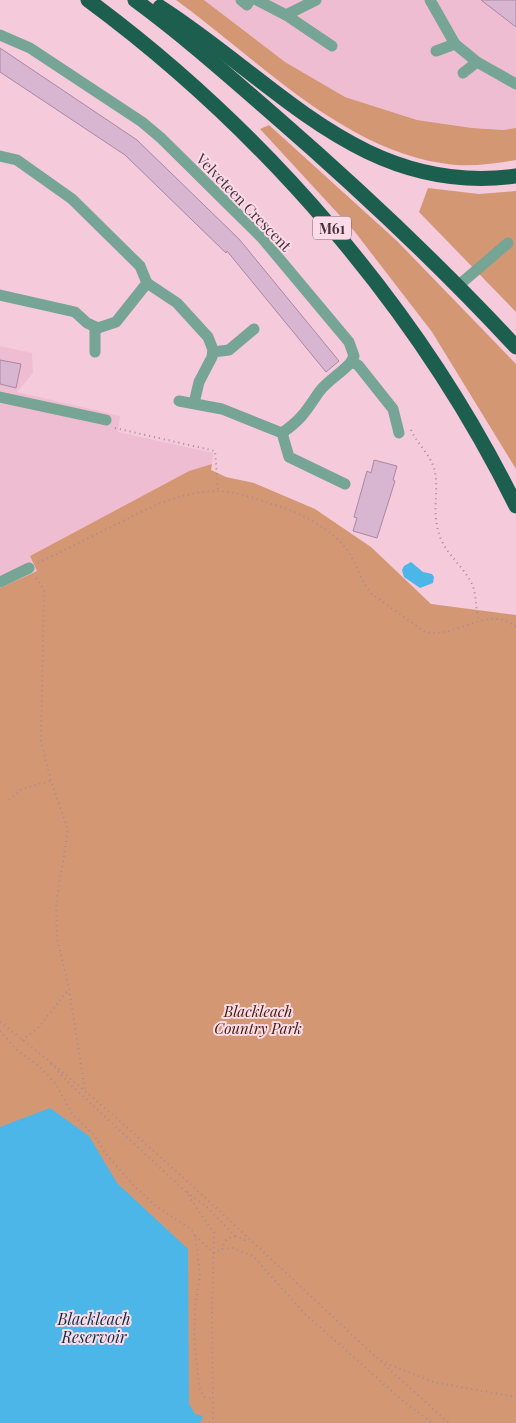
<svg xmlns="http://www.w3.org/2000/svg" width="516" height="1423" viewBox="0 0 516 1423" font-family="'Playfair Display',serif">
  <style>
    .built { fill: #efbdd1 }
    .green { fill: #d39873 }
    .water { fill: #4db6e9 }
    .building { fill: #d8b6d1; stroke: #a888a2 }
    .lines { fill: none; stroke-linecap: round; stroke-linejoin: round }
    .path { stroke: #a98996; stroke-width: 2; stroke-dasharray: 1 4; stroke-linecap: butt }
    .minor { stroke: #76a495; stroke-width: 11 }
    .highway { stroke: #1d5f4e; stroke-width: 15 }
    .labels { text-anchor: middle; dominant-baseline: central; stroke-width: 4; stroke-linejoin: round; paint-order: stroke }
    .shield { fill: #fcdae7; stroke: #7b656e; stroke-width: 1 }
    .shield-label { font-size: 14px; font-weight: bold; fill: #44333a }
    .street-label { font-size: 15px; fill: #44333a; stroke: #fcdae7 }
    .park-label { font-size: 15px; font-style: italic; fill: #41210a; stroke: #fcdae7 }
    .water-label { font-size: 16px; font-style: italic; fill: #043449; stroke: #fcdae7 }
  </style>
  <rect width="100%" height="100%" fill="#f5cadb"/>
  <!-- built -->
  <g class="built">
    <polygon points="204,0 516,0 516,128 503,130 472,128 417,120 345,97 285,62"/>
    <polygon points="0,346 32,353 33,373 17,392 120,416 118,432 213,453 212,464 189,471 30,556 37,571 0,588"/>
  </g>
  <!-- green -->
  <g class="green">
    <path d="M176,0h28l81,62 60,35 72,23 55,8 31,2 13,-2v32c-25,4 -50,8 -75,3 -101,-16 -185,-105 -265,-163z"/>
    <polygon points="269,125 397,241 516,364 516,469 432,332 355,232 260,129"/>
    <polygon points="428,188 479,194 516,191 516,312 419,212"/>
    <polygon points="212,464 211,470 226,477 254,483 315,509 371,547 431,604 516,615 516,1423 0,1423 0,588 37,571 30,556 189,471"/>
  </g>
  <!-- water -->
  <g class="water">
    <polygon points="411,562 423,572 432,574 434,577 433,583 420,588 404,577 402,570 404,566"/>
    <polygon points="50,1108 89,1136 117,1183 188,1249 189,1404 195,1414 203,1416 200,1423 0,1423 0,1127"/>
  </g>
  <!-- building -->
  <g class="building">
    <polygon points="481,0 516,0 516,27"/>
    <polygon points="0,48 137,140 239,239 339,361 326,372 227,251 226,253 125,155 0,72"/>
    <polygon points="0,360 21,364 16,388 0,384"/>
    <polygon points="374,460 397,466 393,480 395,481 377,538 353,531 357,518 354,517 367,471 371,473"/>
  </g>
  <g class="lines">
    <!-- path -->
    <g class="path">
      <polyline points="115,428 215,451 218,491"/>
      <path d="M411,430c7,15 21,26 24,42 4,23 -4,40 5,65 7,18 23,29 32,47 5,11 3,25 7,37"/>
      <path d="M38,563c25,-12 50,-25 75,-37 34,-17 65,-34 103,-35 19,0 41,8 59,14 24,7 51,21 68,40 13,14 16,34 29,49l53,38c31,8 62,-29 91,-5"/>
      <polyline points="36,578 44,589 41,741 51,781 68,830 56,904 57,937 69,989 85,1090"/>
      <polyline points="9,800 22,789 51,781"/>
      <path d="M0,1022c159,123 299,268 449,401"/>
      <polyline points="0,1031 18,1051 38,1065 56,1084 72,1114 94,1135 106,1154 134,1186 156,1206 192,1230 195,1236 200,1274 195,1308 194,1337 199,1387 204,1397 212,1399"/>
      <polyline points="22,1040 38,1028 69,989"/>
      <polyline points="51,1064 72,1086 185,1191 214,1233 212,1310 213,1423"/>
      <polyline points="187,1192 208,1208 235,1236 226,1240 221,1249"/>
      <polyline points="195,1236 214,1253 221,1249 233,1248 253,1256 305,1314 403,1401 432,1423"/>
      <polyline points="235,1236 245,1240 249,1238"/>
      <polyline points="381,1361 433,1382 516,1397"/>
    </g>
    <!-- minor -->
    <g class="minor">
      <polyline points="241,0 247,5 250,0"/>
      <polyline points="257,0 286,15 316,0"/>
      <polyline points="430,0 455,44 477,62 516,84"/>
      <polyline points="286,15 332,46"/>
      <path d="M0,35l30,13 112,74 19,16 101,100 87,104 5,14 -3,6c-9,11 -23,18 -32,30 -13,19 -17,27 -37,41"/>
      <polyline points="436,51 455,44"/>
      <polyline points="463,73 477,62"/>
      <polyline points="0,156 17,160 72,199 140,266 147,283 177,303 208,337 213,350 212,357 199,382 194,403"/>
      <polyline points="459,285 508,243"/>
      <polyline points="0,295 75,312 87,323 98,328 116,322 147,283"/>
      <polyline points="95,352 95,327"/>
      <polyline points="213,352 229,350 254,329"/>
      <polyline points="351,362 358,365 393,409 399,433"/>
      <polyline points="0,397 106,420"/>
      <polyline points="179,401 222,409 282,433 289,457 345,484"/>
      <polyline points="0,582 29,568"/>
    </g>
    <!-- highway -->
    <g class="highway">
      <path d="M88,0c176,130 331,309 428,506"/>
      <path d="M135,0c49,36 94,76 140,116 84,73 165,149 241,231"/>
      <path d="M160,7c116,74 203,190 356,169"/>
    </g>
  </g>
  <g class="labels">
    <!-- shield labels -->
    <rect class="shield" x="313" y="216.5" width="38" height="23" rx="4"/>
    <g class="shield-label">
      <text x="332" y="228">M61</text>
    </g>
    <!-- street labels -->
    <g class="street-label">
      <text transform="translate(244 202) rotate(46)">Velveteen Crescent</text>
    </g>
    <!-- park labels -->
    <g class="park-label">
      <text x="258" y="1011">Blackleach<tspan x="258" dy="17">Country Park</tspan></text>
    </g>
    <!-- water labels -->
    <g class="water-label">
      <text x="94" y="1318">Blackleach<tspan x="94" dy="18">Reservoir</tspan></text>
    </g>
  </g>
</svg>
